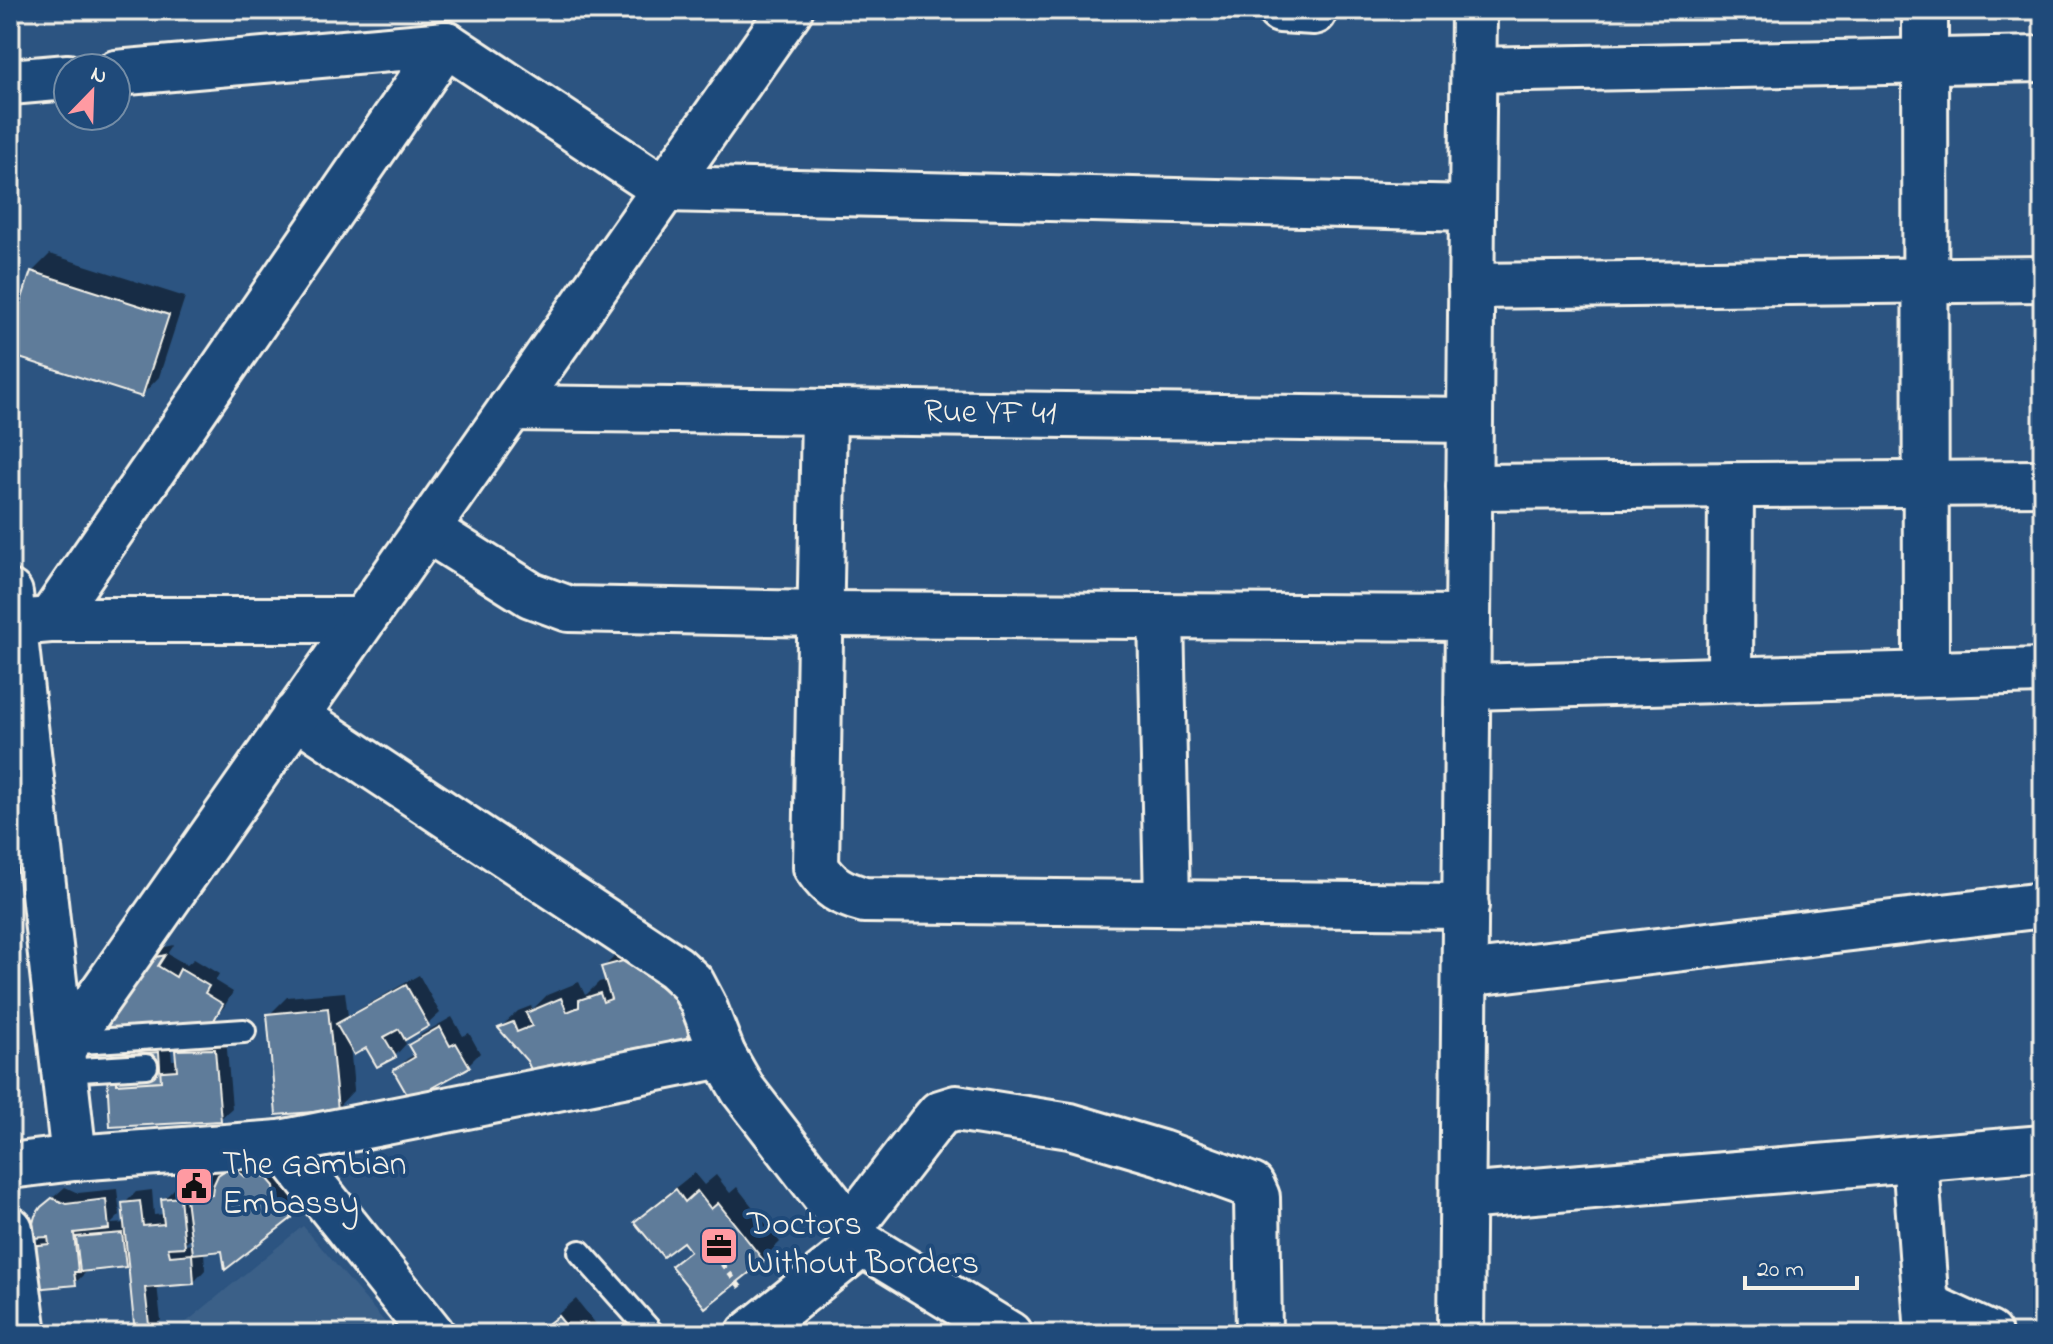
<svg xmlns="http://www.w3.org/2000/svg" width="2053" height="1344" viewBox="0 0 2053 1344" font-family="'Indie Flower',sans-serif">
  <style>
    .built { fill: #3b6088 }
    .shadow { fill: #0007; fill-rule: evenodd }
    .building { fill: #5e7b9a; stroke: #f4f1e8; stroke-width: 2 }
    .lines { fill: none; stroke-linecap: round; stroke-linejoin: round }
    .service-casing { stroke: #f4f1e8; stroke-width: 28 }
    .minor-casing { stroke: #f4f1e8; stroke-width: 50 }
    .path { stroke: #f4f1e8; stroke-width: 5; stroke-dasharray: 6 6; stroke-linecap: butt }
    .service { stroke: #1f4a7a; stroke-width: 22 }
    .minor { stroke: #1f4a7a; stroke-width: 44 }
    .labels { text-anchor: middle; dominant-baseline: central; stroke-width: 8; stroke-linejoin: round; paint-order: stroke }
    .street-label { font-size: 34px; fill: #f4f1e8; stroke: #1f4a7a }
    .poi-label { font-size: 34px; fill: #f4f1e8; stroke: #1f4a7a; text-anchor: start }
  </style>
  <rect width="100%" height="100%" fill="#2c5481"/>
  <filter id="ink" filterUnits="userSpaceOnUse"><feTurbulence type="fractalNoise" baseFrequency=".0125" numOctaves="2"/><feDisplacementMap in="SourceGraphic" scale="16" xChannelSelector="R" yChannelSelector="G"/><feConvolveMatrix kernelMatrix="1 2 1 2 8 2 1 2 1" color-interpolation-filters="sRGB"/></filter>
  <g filter="url(#ink)">
    <!-- built -->
    <polygon class="built" points="303,1226 395,1334 172,1334"/>
    <!-- shadow -->
    <g class="shadow">
      <polygon points="50,254 185,297 159,377 142,395 10,353 10,341 32,272"/>
      <polygon points="641,944 708,1031 690,1049 528,1060 500,1028 518,1011 531,1006 533,1009 547,995 579,982 585,995 587,994 599,982 607,980 603,968 621,950"/>
      <polygon points="174,945 168,954 187,965 194,959 219,974 215,981 233,992 224,1007 212,1020 107,1032 149,951"/>
      <polygon points="419,975 440,1013 428,1024 403,1038 406,1044 395,1056 367,1045 350,1044 354,1090 337,1108 269,1015 287,997 345,992 348,1016"/>
      <polygon points="452,1017 463,1036 469,1033 480,1053 468,1065 395,1070 407,1059 415,1054 411,1045 422,1034"/>
      <polygon points="226,1038 232,1108 220,1119 118,1056 130,1044 170,1041 172,1060 178,1060 177,1051 189,1039"/>
      <path d="M219,1155l3,20 17,-17 26,3 44,38 -18,18 -67,31 -20,3 1,19 -11,12 -37,3 4,35 -12,12 -19,-72 -5,5 -38,6 -12,12 -44,-36 11,-12 5,-32 18,-16 13,6 39,-4 3,26 -9,9 15,-1 -2,-19 12,-12 16,-2 2,25 11,-1 -2,-14 12,-12 12,-1 -2,-12 18,-18zM193,1236l1,8 -10,1z"/>
      <polygon points="694,1173 704,1185 716,1175 730,1193 737,1187 780,1242 763,1259 674,1266 691,1249 683,1239 637,1222 655,1204"/>
      <polygon points="576,1299 604,1334 525,1334 540,1323 543,1327"/>
    </g>
    <!-- building -->
    <g class="building">
      <polygon points="31,271 169,315 142,397 10,355 10,335"/>
      <polygon points="165,955 158,966 176,977 180,969 209,986 205,993 223,1004 213,1022 106,1034 99,1029 135,962"/>
      <polygon points="623,961 682,1001 691,1051 534,1076 527,1061 498,1028 513,1022 517,1032 532,1026 526,1013 561,998 567,1012 579,1007 579,1000 600,993 603,1002 611,999 601,967"/>
      <polygon points="406,985 429,1026 405,1040 399,1029 384,1037 396,1057 377,1067 366,1048 354,1055 336,1024"/>
      <polygon points="328,1008 338,1110 276,1115 267,1014"/>
      <polygon points="440,1027 450,1046 456,1043 470,1067 410,1100 393,1070 415,1057 408,1045"/>
      <polygon points="215,1049 221,1121 110,1127 107,1075 177,1070 175,1050"/>
      <polygon points="159,1052 161,1081 117,1084 116,1055"/>
      <polygon points="234,1169 246,1177 250,1175 260,1174 268,1179 274,1186 276,1201 272,1204 272,1206 284,1207 292,1218 225,1270 222,1251 193,1254 183,1174 202,1172 205,1195 212,1195 213,1186 218,1175 224,1171"/>
      <polygon points="676,1189 685,1202 697,1191 711,1209 718,1203 764,1261 705,1308 671,1266 690,1251 683,1242 663,1257 634,1222"/>
      <polygon points="180,1197 185,1247 168,1248 170,1256 192,1254 194,1284 145,1288 150,1334 135,1334 122,1203 140,1201 143,1226 164,1224 161,1199"/>
      <polygon points="52,1198 66,1204 106,1199 109,1229 74,1233 78,1272 74,1272 76,1285 33,1289 29,1246 49,1244 48,1237 31,1238 32,1227 35,1216 41,1207"/>
      <polygon points="122,1233 126,1267 80,1272 76,1237"/>
      <polygon points="558,1316 573,1334 535,1334"/>
    </g>
    <g class="lines">
      <!-- service casing -->
      <g class="service-casing">
        <g id="service">
          <polyline points="66,1043 244,1031"/>
          <polyline points="64,1071 146,1066"/>
          <polyline points="580,1252 653,1334"/>
        </g>
      </g>
      <!-- minor casing -->
      <g class="minor-casing">
        <g id="minor">
          <polyline points="1280,10 1314,12 1314,10"/>
          <polyline points="1925,10 1926,674"/>
          <polyline points="1474,70 2043,59"/>
          <polyline points="116,73 446,44 664,189 1472,208"/>
          <polyline points="10,82 68,77"/>
          <polyline points="1471,286 2043,279"/>
          <polyline points="511,408 1470,420"/>
          <path d="M824,413l-8,454c14,21 24,26 48,33l602,6"/>
          <polyline points="1469,487 2043,483"/>
          <polyline points="426,529 531,595 569,609 822,614 1468,618"/>
          <polyline points="10,593 74,1158"/>
          <polyline points="1161,616 1167,903"/>
          <polyline points="50,620 446,44"/>
          <polyline points="28,622 50,620 362,620"/>
          <polyline points="1730,679 1731,485"/>
          <polyline points="1468,687 2043,671"/>
          <polyline points="295,715 675,967 692,983 703,1004 723,1055 743,1090 862,1244"/>
          <polyline points="1465,974 2043,905"/>
          <polyline points="62,1050 790,10"/>
          <polyline points="280,1143 432,1334"/>
          <polyline points="1915,1159 1928,1334"/>
          <polyline points="10,1166 74,1158 280,1143 723,1055"/>
          <polyline points="1463,1197 2043,1148"/>
          <polyline points="850,1228 929,1126 940,1113 956,1108 1070,1126 1161,1153 1252,1186 1257,1197 1259,1334"/>
          <polyline points="10,1229 24,1334"/>
          <polyline points="1926,1305 1989,1334"/>
          <polyline points="749,1334 862,1244 1009,1334"/>
          <polyline points="1461,1334 1474,10"/>
        </g>
      </g>
      <!-- path -->
      <polyline class="path" points="722,1264 741,1288"/>
      <!-- service -->
      <use href="#service" class="service"/>
      <!-- minor -->
      <use href="#minor" class="minor"/>
    </g>
  </g>
  <!-- icons -->
  <defs>
    <g id="civic-square" transform="scale(2)"><rect x="-9" y="-9" width="18" height="18" rx="4" fill="#ff9aa2" stroke="#1f4a7a"/><path d="M-.6-6.5H3V-4.5H.6V-3L4-1V1h2V6H-6V1h2V-1L-.6-3ZM-1.2 2.5V6h2.4V2.5Z" fill="#111"/></g>
    <g id="office-square" transform="scale(2)"><rect x="-9" y="-9" width="18" height="18" rx="4" fill="#ff9aa2" stroke="#1f4a7a"/><path d="M-6-3h4V-5.5h4V-3h4V5H-6ZM-1-4.5V-3h2v-1.5ZM-6 0V1H6V0Z" fill="#111"/></g>
  </defs>
  <g fill-rule="evenodd">
    <use href="#civic-square" x="194" y="1186"/>
    <use href="#office-square" x="719" y="1246"/>
  </g>
  <g class="labels">
    <!-- street labels -->
    <g class="street-label">
      <text transform="translate(990 414) rotate(1)">Rue YF 41</text>
    </g>
    <!-- poi labels -->
    <g class="poi-label">
      <text x="222" y="1166">The Gambian<tspan x="222" dy="39">Embassy</tspan></text>
      <text x="747" y="1226">Doctors<tspan x="747" dy="39">Without Borders</tspan></text>
    </g>
  </g>
  <!-- margin -->
  <rect width="2053" height="1344" fill="none" stroke="#1f4a7a" stroke-width="40"/>
  <rect x="20" y="20" width="2013" height="1304" fill="none" stroke="#f4f1e8" stroke-width="3" filter="url(#ink)"/>
  <!-- north arrow -->
  <g transform="translate(92 92) rotate(23)"><circle r="38" fill="#1f4a7a" stroke="#748da6" stroke-width="2"/>
  <path d="M0-6L14 30L0 20L-14 30Z" fill="#ff9aa2"/>
  <text y="-12" font-size="22" font-weight="bold" text-anchor="middle" fill="#f4f1e8">N</text>
  </g>
  <!-- scale -->
  <path d="M1745 1276v12h112v-12" fill="none" stroke="#f4f1e8" stroke-width="4"/>
  <text x="1757" y="1276" font-size="24" fill="#f4f1e8" stroke="#1f4a7a" stroke-width="6" paint-order="stroke">20 m</text>
</svg>
